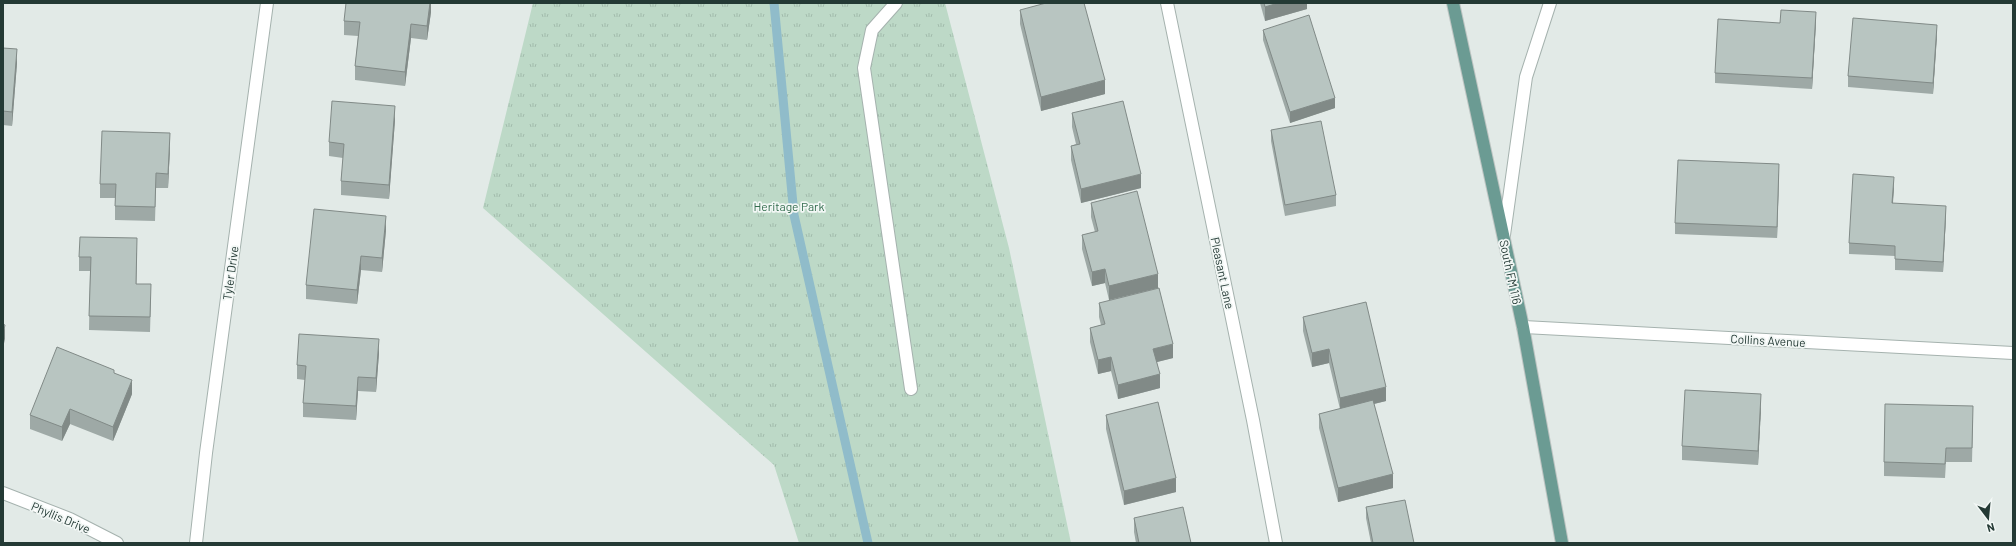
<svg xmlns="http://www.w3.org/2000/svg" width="2016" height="546" viewBox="0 0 2016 546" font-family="Barlow,sans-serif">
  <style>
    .grass { fill: url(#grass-tufts) }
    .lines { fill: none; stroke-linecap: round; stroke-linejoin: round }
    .stream { stroke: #90bcca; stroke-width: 9 }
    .minor-casing { stroke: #a5b2ae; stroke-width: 14 }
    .major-casing { stroke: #bdc4c2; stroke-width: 14 }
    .minor { stroke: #fff; stroke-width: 12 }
    .major { stroke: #6b9b93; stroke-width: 12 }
    .wall { fill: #9ea9a6 }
    .shaded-wall { fill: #818a87 }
    .building { fill: #b8c5c1; stroke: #818a87 }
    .labels { text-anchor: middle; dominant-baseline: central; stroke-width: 3.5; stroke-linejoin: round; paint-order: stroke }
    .park-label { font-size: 12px; fill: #326c4d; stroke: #f2f7f5 }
    .street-label { font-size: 12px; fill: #243a35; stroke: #f2f7f5 }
  </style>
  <defs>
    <pattern id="grass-tufts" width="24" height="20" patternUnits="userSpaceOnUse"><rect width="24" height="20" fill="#bdd9c7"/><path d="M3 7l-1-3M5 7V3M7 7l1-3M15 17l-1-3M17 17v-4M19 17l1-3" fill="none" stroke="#a2bbac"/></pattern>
  </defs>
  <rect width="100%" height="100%" fill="#e2eae7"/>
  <!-- grass -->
  <polygon class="grass" points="533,3 945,3 1009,248 1071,543 799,543 774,465 483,208"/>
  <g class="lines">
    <!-- stream -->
    <polyline class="stream" points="774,3 794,215 868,543"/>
    <!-- minor casing -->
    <g class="minor-casing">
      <g id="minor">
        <polyline points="896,3 872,30 864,68 911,389"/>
        <polyline points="1167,3 1253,420 1276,543"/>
        <polyline points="1504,235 1526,77 1550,3"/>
        <polyline points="1523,327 2013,353"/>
        <polyline points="3,493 70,519 117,543"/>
        <polyline points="196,543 206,453 267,3"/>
      </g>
    </g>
    <!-- major casing -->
    <g class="major-casing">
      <polyline id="major" points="1453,3 1523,327 1562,543"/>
    </g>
    <!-- minor -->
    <use href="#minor" class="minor"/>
    <!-- major -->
    <use href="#major" class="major"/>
  </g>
  <!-- wall -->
  <g class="wall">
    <polygon points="431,3 431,12 427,40 411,38 405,86 355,80 355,66 358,36 344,35 344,21"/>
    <polygon points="1260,3 1307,3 1307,9 1265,21"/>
    <polygon points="1020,10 1105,94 1041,111 1020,24"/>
    <polygon points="1816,22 1812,89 1715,83 1715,73 1780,23"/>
    <polygon points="1263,30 1335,108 1290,123 1263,40"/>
    <polygon points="1937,35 1933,94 1848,87 1848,76"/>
    <polygon points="3,48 17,63 12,126 3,125"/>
    <polygon points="1072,113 1141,188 1081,203 1071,160 1071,146 1076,144 1072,127"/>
    <polygon points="395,120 389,199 341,195 341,181 343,158 329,156 329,142"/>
    <polygon points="1271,130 1336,195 1336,206 1285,216 1271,141"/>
    <polygon points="170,147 168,188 156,188 155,221 115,220 115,198 100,198 100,184"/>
    <polygon points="1779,174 1777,238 1675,234 1675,223"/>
    <polygon points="1894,187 1893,203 1946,216 1943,272 1895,270 1895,256 1849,254 1849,243"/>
    <polygon points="1091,203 1158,288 1109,300 1105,283 1092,286 1082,249 1082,235 1095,232 1091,217"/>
    <polygon points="386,230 382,272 361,270 357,304 306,299 306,285"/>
    <polygon points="137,253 136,284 151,298 150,332 89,330 90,271 79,271 79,257"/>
    <polygon points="1099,303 1173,358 1157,362 1160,388 1118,399 1111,371 1098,374 1090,342 1090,328 1101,325 1099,317"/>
    <polygon points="1303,317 1386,401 1374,404 1393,488 1338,502 1319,428 1319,414 1340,409 1329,363 1312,367 1303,331"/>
    <polygon points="379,353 376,392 358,391 356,420 303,417 303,403 305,380 297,379 297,365"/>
    <polygon points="114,373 132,394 113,441 70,424 62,441 30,429 30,415"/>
    <polygon points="1761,408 1758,465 1682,460 1682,446"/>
    <polygon points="1106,415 1176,492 1124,505 1106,429"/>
    <polygon points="1973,420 1972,462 1946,462 1945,478 1884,476 1884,462"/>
    <polygon points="1366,507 1414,543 1371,543 1366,518"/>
    <polygon points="1134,518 1191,543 1136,543 1134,532"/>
  </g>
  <!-- shaded-wall -->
  <g class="shaded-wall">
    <polygon points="430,3 431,3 431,12 427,40 427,26"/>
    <polygon points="1278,3 1307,3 1307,9 1265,21 1265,7"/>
    <polygon points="1816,12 1816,22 1812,89 1812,78"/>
    <polygon points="411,24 411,38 405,86 405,72"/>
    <polygon points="1937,25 1937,35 1933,94 1933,83"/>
    <polygon points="17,49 17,63 12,126 12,112"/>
    <polygon points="1105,80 1105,94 1041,111 1041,97"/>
    <polygon points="1335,98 1335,108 1290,123 1290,112"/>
    <polygon points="395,106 395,120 389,199 389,185"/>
    <polygon points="170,133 170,147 168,188 168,174"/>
    <polygon points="1779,164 1779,174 1777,238 1777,227"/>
    <polygon points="1141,174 1141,188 1081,203 1081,189"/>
    <polygon points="1894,177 1894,187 1892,213 1892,203"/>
    <polygon points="1946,206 1946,216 1943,272 1943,262"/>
    <polygon points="386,216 386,230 382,272 382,258"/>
    <polygon points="137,238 137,253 136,298 136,284"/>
    <polygon points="361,256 361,270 357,304 357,290"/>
    <polygon points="1105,269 1105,283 1092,286 1092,272"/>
    <polygon points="1158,274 1158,288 1109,300 1109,286"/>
    <polygon points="5,325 5,339 3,348 3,334"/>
    <polygon points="379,339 379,353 376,392 376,378"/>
    <polygon points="1173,344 1173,358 1153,363 1153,349"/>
    <polygon points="1329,349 1329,363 1312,367 1312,353"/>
    <polygon points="1111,357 1111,371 1098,374 1098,360"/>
    <polygon points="1160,374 1160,388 1118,399 1118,385"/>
    <polygon points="358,377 358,391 356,420 356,406"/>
    <polygon points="132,380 132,394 113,441 113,427"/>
    <polygon points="1386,387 1386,401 1340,412 1340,398"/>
    <polygon points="1761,394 1761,408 1758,465 1758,451"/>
    <polygon points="70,409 70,424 62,441 62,427"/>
    <polygon points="1393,474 1393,488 1338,502 1338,488"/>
    <polygon points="1176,478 1176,492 1124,505 1124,491"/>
  </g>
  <!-- building -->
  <g class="building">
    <polygon points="346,3 430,3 427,26 411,24 405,72 355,66 360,22 344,21"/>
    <polygon points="1046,3 1084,3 1105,80 1041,97 1020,10"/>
    <polygon points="1264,3 1278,3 1265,7"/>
    <polygon points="1781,10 1816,12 1812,78 1715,73 1718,19 1780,23"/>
    <polygon points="1309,15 1335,98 1290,112 1263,30"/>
    <polygon points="1853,18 1937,25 1933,83 1848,76"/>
    <polygon points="3,48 17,49 12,112 3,111"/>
    <polygon points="332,101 395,106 389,185 341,181 344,144 329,142"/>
    <polygon points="1123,101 1141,174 1081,189 1071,146 1080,144 1072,113"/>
    <polygon points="1321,121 1336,195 1285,205 1271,130"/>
    <polygon points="102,131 170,133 168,174 156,173 155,207 115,206 116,184 100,184"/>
    <polygon points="1678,160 1779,164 1777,227 1675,223"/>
    <polygon points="1853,174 1894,177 1892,203 1946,206 1943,262 1895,259 1895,246 1849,243"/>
    <polygon points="1137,191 1158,274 1109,286 1105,269 1092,272 1082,235 1098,231 1091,203"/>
    <polygon points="314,209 386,216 382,258 361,256 357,290 306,285"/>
    <polygon points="80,237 137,238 136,284 151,284 150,317 89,316 91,257 79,257"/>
    <polygon points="1159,288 1173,344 1153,349 1160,374 1118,385 1111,357 1098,360 1090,328 1105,324 1099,303"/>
    <polygon points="1366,302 1386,387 1340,398 1329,349 1312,353 1303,317"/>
    <polygon points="3,324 5,325 3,334"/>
    <polygon points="299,334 379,339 376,378 358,377 356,406 303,403 306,366 297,365"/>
    <polygon points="57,347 114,370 114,373 132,380 113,427 70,409 62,427 30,415"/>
    <polygon points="1685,390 1761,394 1758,451 1682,446"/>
    <polygon points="1373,400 1393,474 1338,488 1319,414"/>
    <polygon points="1158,402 1176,478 1124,491 1106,415"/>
    <polygon points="1885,404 1973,406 1972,448 1946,448 1945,464 1884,462"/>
    <polygon points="1405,500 1414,543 1373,543 1366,507"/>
    <polygon points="1183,507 1191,543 1139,543 1134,518"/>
  </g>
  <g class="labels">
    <!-- park labels -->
    <g class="park-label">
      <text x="789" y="206">Heritage Park</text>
    </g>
    <!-- street labels -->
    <g class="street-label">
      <text transform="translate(1511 272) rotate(78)">South FM 116</text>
      <text transform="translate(230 273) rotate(-82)">Tyler Drive</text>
      <text transform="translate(1223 273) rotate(78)">Pleasant Lane</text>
      <text transform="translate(1768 340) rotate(3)">Collins Avenue</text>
      <text transform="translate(61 517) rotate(23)">Phyllis Drive</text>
    </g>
  </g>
  <!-- border -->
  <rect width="2016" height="546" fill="none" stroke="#243a35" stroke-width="8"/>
  <!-- north arrow -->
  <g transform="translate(1988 518) rotate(164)" stroke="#f2f7f5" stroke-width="3" paint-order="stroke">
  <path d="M0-3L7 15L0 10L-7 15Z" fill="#243a35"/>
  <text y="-6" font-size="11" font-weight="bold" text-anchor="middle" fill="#243a35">N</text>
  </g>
</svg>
